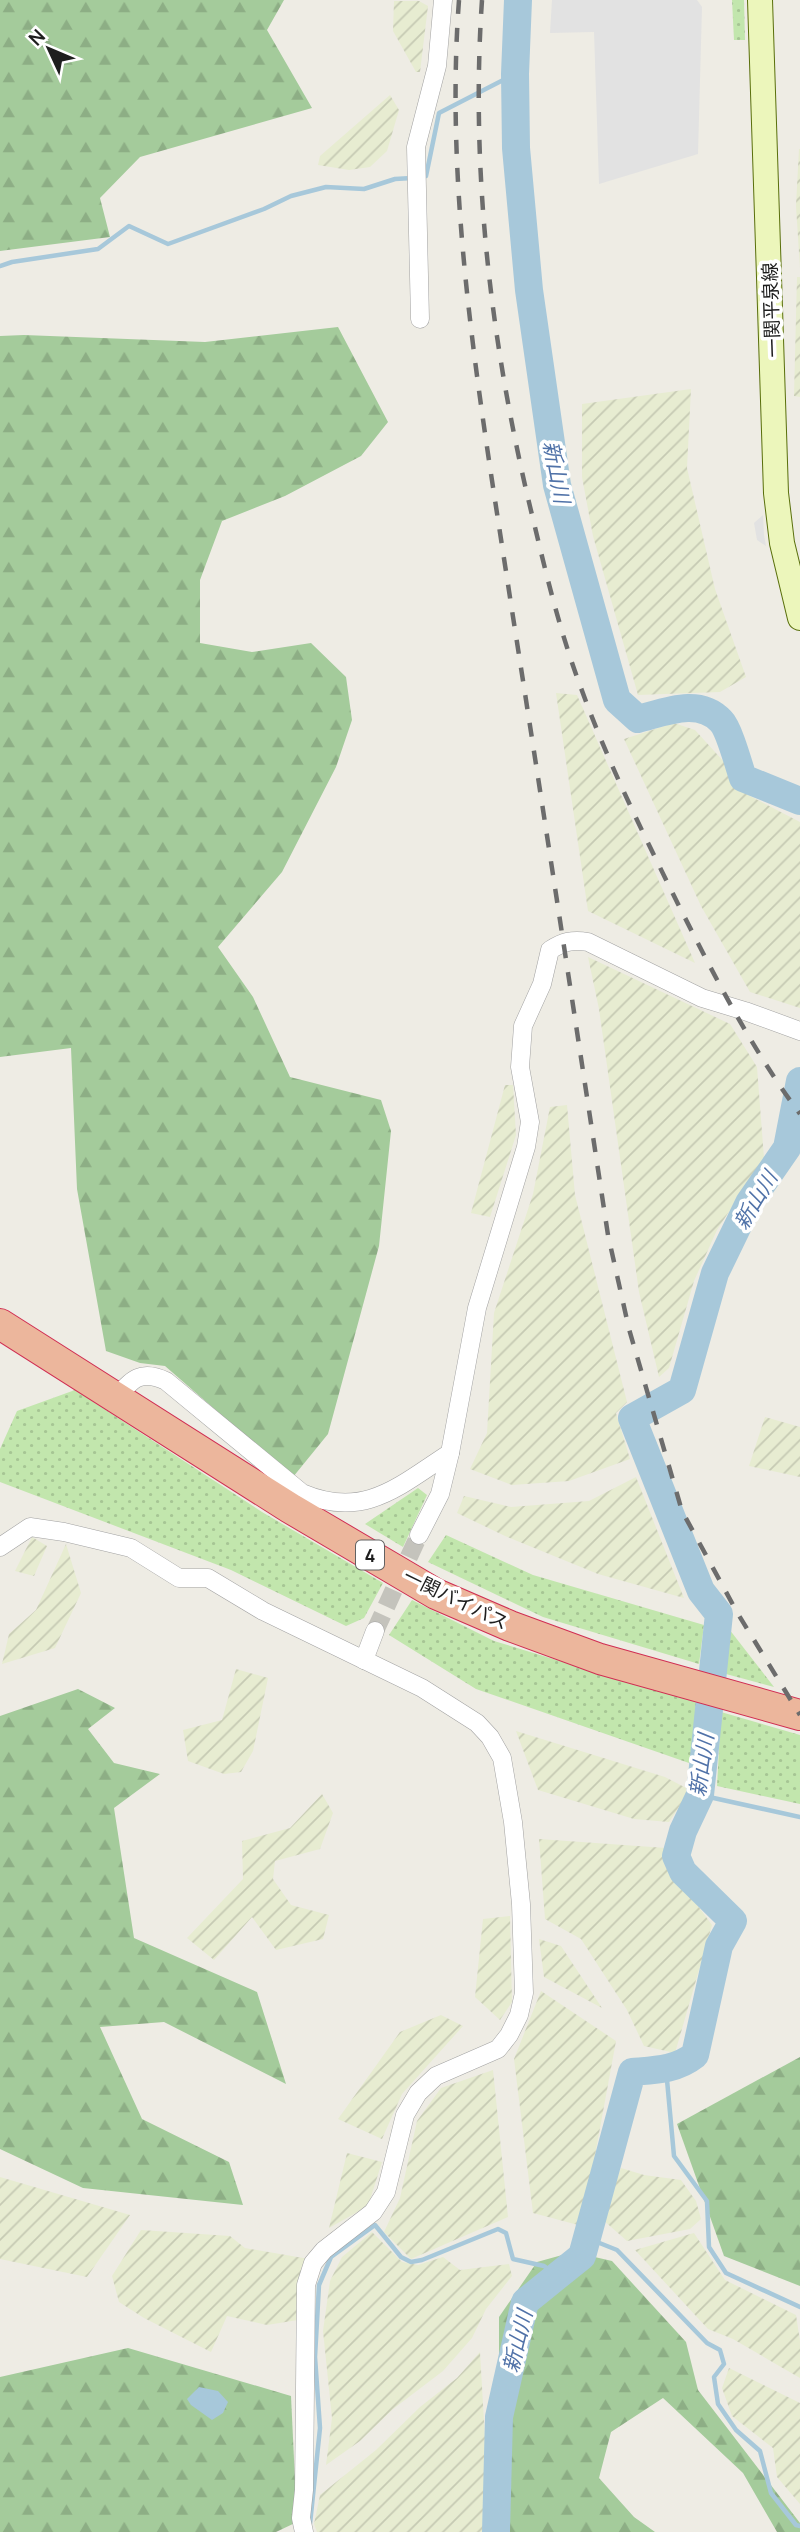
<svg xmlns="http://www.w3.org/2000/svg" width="800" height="2532" viewBox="0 0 800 2532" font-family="Manrope,'Noto Sans JP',sans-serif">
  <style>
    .farmland { fill: url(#farmland-furrows) }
    .grass { fill: url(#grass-dots) }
    .forest { fill: url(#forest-firs) }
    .parking { fill: #e2e2e2 }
    .water { fill: #a7c8da }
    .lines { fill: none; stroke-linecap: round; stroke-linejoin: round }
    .stream { stroke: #a7c8da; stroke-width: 4.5 }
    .river { stroke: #a7c8da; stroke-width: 28 }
    .minor-tunnel { stroke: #c4c3bc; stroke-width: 18; stroke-dasharray: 18 9; stroke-linecap: butt }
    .minor-casing { stroke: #a2a2a2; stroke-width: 19 }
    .secondary-casing { stroke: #596f0b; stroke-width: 26 }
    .trunk-casing { stroke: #d02e53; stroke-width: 32 }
    .minor { stroke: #fff; stroke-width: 18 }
    .secondary { stroke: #ecf6bb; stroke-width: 24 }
    .trunk { stroke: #ecb69c; stroke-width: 30 }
    .rail { stroke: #6c6c6c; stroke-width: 4.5; stroke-dasharray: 14 14; stroke-linecap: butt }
    .labels { text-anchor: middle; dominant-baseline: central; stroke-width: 7; stroke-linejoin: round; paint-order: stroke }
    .shield { fill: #fff; stroke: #626262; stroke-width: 2 }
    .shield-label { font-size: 18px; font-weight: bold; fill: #1e1e1e }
    .street-label { font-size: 19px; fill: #1e1e1e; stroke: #fff }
    .water-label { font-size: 21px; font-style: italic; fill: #5072a8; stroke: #fff }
  </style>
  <defs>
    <pattern id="farmland-furrows" width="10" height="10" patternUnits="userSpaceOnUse" patternTransform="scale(1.75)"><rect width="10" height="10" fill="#e7ecd1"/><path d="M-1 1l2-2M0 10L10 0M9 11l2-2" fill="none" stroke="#c6cab3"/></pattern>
    <pattern id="grass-dots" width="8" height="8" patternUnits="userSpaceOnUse" patternTransform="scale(1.75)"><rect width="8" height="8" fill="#c2e6ad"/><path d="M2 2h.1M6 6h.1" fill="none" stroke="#a6c594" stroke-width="1.8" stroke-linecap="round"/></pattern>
    <pattern id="forest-firs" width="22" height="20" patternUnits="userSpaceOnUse" patternTransform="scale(1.75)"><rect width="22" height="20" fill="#a4cb9b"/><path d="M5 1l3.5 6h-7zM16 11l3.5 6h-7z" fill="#8dae85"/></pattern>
  </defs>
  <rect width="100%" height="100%" fill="#eeece4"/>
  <!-- farmland -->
  <g class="farmland">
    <polygon points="394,1 419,1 428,6 420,72 416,72 393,31"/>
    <polygon points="390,95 399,110 387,151 370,167 349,170 318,165 320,156"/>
    <polygon points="799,149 800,149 800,268 796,206"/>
    <polygon points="797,277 800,277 800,397 794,396"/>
    <polygon points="691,389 687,468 715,589 746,677 720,692 638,695 593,536 582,477 582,404"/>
    <polygon points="556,693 577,695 695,963 588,911"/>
    <polygon points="674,723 695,730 725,763 748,795 800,822 800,1008 750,992 701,906 624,739"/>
    <polygon points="588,957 730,1024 757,1067 764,1158 717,1230 694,1281 669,1368 659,1377 639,1292 599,1009"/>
    <polygon points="505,1085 513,1085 516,1135 490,1217 471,1213"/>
    <polygon points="567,1105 575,1195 627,1402 616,1413 630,1459 569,1481 512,1485 470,1469 487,1433 494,1313 533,1194 550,1107"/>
    <polygon points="765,1417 800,1427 800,1477 749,1466"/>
    <polygon points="636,1477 684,1598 598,1574 505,1536 457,1513 464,1496 511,1507 589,1501"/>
    <polygon points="32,1537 47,1546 34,1576 15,1571"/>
    <polygon points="66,1544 81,1593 55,1648 2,1664 9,1634 36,1610"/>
    <polygon points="236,1669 268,1678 253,1751 241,1772 224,1774 188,1761 183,1730 222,1720"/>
    <polygon points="516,1731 665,1777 690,1790 669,1822 634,1819 538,1790"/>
    <polygon points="322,1794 333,1813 320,1849 275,1861 273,1879 291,1905 329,1915 323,1939 276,1950 252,1917 214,1960 187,1938 243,1879 242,1841 290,1828"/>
    <polygon points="539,1839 666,1848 670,1868 712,1925 675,2053 644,2046 627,2010 581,1939 545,1919"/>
    <polygon points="510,1916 512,2002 500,2020 475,1997 483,1919"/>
    <polygon points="539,1939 561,1946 602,2008 544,1977"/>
    <polygon points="541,1991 616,2041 582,2226 533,2213 514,2059"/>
    <polygon points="441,2015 463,2026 402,2094 382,2139 338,2119 400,2032"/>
    <polygon points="493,2070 508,2217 411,2259 384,2232 400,2198 417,2121 441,2088"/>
    <polygon points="347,2153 382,2162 368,2206 329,2228"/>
    <polygon points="621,2168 644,2175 681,2180 696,2201 701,2219 690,2229 627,2241 602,2219"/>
    <polygon points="0,2177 130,2215 87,2277 0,2259"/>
    <polygon points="141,2230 230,2236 245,2248 309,2259 298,2320 267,2325 227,2316 211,2352 144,2318 119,2302 112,2276"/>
    <polygon points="372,2232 402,2262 418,2265 443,2257 460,2270 509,2264 512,2276 486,2309 472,2338 443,2371 393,2409 360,2441 326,2465 332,2418 323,2331 330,2281 342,2257"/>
    <polygon points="694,2233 725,2280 796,2315 800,2341 800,2378 733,2339 708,2329 635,2250"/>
    <polygon points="480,2352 485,2439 485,2532 317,2532 314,2524 320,2495 376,2450 420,2407 457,2378"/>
    <polygon points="729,2368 800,2403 800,2504 777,2477 773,2448 732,2416 722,2388"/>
  </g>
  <!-- grass -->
  <g class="grass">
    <polygon points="732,0 744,0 745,40 734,40"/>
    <polygon points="75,1390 262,1512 383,1583 364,1618 346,1626 231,1570 0,1482 0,1449 17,1411"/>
    <polygon points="418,1488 427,1495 403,1547 365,1524"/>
    <polygon points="446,1535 533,1575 704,1625 699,1664 543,1617 428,1562"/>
    <polygon points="412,1600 494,1641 702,1704 689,1763 476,1689 389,1635"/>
    <polygon points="729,1629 774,1687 726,1674"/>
    <polygon points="721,1712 800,1735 800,1804 717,1786"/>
  </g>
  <!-- forest -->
  <g class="forest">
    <polygon points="0,0 284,0 267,30 312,108 140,157 100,198 110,237 0,251"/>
    <polygon points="338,327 388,422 361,456 285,496 222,521 200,580 200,643 252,652 311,643 346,677 352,720 336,767 282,872 218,947 253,997 290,1077 381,1100 391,1131 379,1246 328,1434 293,1477 165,1366 140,1363 106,1351 77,1189 71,1048 0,1057 0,336 24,335 205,342"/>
    <polygon points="78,1689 115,1708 88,1729 114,1763 160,1774 114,1808 134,1938 257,1992 286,2084 164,2022 100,2027 142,2119 229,2162 243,2205 83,2188 0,2149 0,1716"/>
    <polygon points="800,2057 800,2286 724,2256 677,2124"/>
    <polygon points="573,2252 612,2261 686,2342 698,2390 800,2523 800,2532 777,2532 743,2473 663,2398 611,2432 599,2478 634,2517 655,2532 495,2532 506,2423 499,2368 499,2317 537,2262"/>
    <polygon points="128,2348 291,2396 297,2522 276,2532 0,2532 0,2377"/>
  </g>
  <!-- parking -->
  <g class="parking">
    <polygon points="552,0 697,0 702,7 698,154 599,184 594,32 550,33"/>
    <polygon points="763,515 764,535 766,546 757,540 754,523"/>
  </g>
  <!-- water -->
  <polygon class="water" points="199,2387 218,2391 228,2402 223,2413 212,2420 191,2405 187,2399"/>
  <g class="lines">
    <!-- stream -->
    <g class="stream">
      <polyline points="421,177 426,176 439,113 515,74"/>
      <polyline points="0,266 12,262 98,249 129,226 168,244 264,209 291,196 326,187 364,189 395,179 412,178"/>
      <polyline points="700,1795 800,1817"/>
      <polyline points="666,2069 674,2156 707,2201 709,2247 726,2273 800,2307"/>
      <polyline points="587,2238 617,2250 707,2343 720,2350 724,2364 714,2377 718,2404 736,2430 760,2451 771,2493 796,2525 800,2526"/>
      <polyline points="310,2524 320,2428 315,2357 319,2285 331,2257 375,2225 401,2257 411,2262 422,2260 498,2229 506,2233 513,2259 544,2266 557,2276"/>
    </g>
    <!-- river -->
    <g class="river">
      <path d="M518,0l-3,74 1,74 13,142 28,195 60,215 21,19c27,-7 61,-22 83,2 8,8 18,45 22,57l57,23"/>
      <path d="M496,2532l3,-115 26,-115 57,-46 50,-184c23,-2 44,-2 63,-17l24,-109 14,-25 -50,-49 -7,-16 7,-25 17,-36 19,-181 -18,-23 -69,-173 50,-28 33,-117 34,-70 38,-55 13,-67"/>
    </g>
    <!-- minor-tunnel -->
    <polyline class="minor-tunnel" points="375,1631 419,1535"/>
    <!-- minor casing -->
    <g class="minor-casing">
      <g id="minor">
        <polyline points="420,319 416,147 437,66 443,0"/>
        <path d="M116,1398c16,-19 25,-29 50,-17l136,112c63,27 98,-8 148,-40l27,-145 49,-161 4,-25 -10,-55 3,-41 19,-42 8,-34c13,-8 22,-11 38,-8l114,56 43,13 55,20"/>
        <polyline points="419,1535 440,1494 450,1453"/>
        <polyline points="0,1547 30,1527 64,1532 131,1548 179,1578 208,1578 263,1611 422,1688 477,1723 490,1737 502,1758 513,1822 521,1904 524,1993 519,2015 509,2035 498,2049 436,2076 418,2093 405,2115 386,2192 373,2212 324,2250 313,2263 306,2285 304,2490 301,2518 304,2532"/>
        <polyline points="364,1660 375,1631"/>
      </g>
    </g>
    <!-- secondary casing -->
    <g class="secondary-casing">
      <polyline id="secondary" points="760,0 776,493 782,543 800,618"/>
    </g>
    <!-- trunk casing -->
    <g class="trunk-casing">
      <polyline id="trunk" points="0,1324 290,1508 436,1594 510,1626 600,1659 800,1715"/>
    </g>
    <!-- minor -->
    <use href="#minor" class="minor"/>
    <!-- secondary -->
    <use href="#secondary" class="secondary"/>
    <!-- trunk -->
    <use href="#trunk" class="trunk"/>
    <!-- rail -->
    <g class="rail">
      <path d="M459,0c-15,199 22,407 52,604 33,210 65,421 97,631l21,94 53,182 56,103 62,101"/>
      <path d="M482,0c-12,175 10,353 52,523 13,55 27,112 47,165 27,75 62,145 97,216 37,73 73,144 122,210"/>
    </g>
  </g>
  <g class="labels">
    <!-- shield labels -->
    <rect class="shield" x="356" y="1540.5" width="28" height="29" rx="5"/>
    <g class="shield-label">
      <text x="370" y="1555">4</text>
    </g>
    <!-- street labels -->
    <g class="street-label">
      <text transform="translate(771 310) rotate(-92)">一関平泉線</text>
      <text transform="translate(456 1599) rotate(26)">一関バイパス</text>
    </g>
    <!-- water labels -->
    <g class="water-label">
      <text transform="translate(557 472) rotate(79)">新山川</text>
      <text transform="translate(755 1200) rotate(-59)">新山川</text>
      <text transform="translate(701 1765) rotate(-82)">新山川</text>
      <text transform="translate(517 2341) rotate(-76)">新山川</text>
    </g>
  </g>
  <!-- north arrow -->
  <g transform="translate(49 49) rotate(314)" stroke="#ffffff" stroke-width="5" paint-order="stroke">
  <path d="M0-5L12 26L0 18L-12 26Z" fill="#1e1e1e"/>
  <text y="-10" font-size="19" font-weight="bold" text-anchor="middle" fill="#1e1e1e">N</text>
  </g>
</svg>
